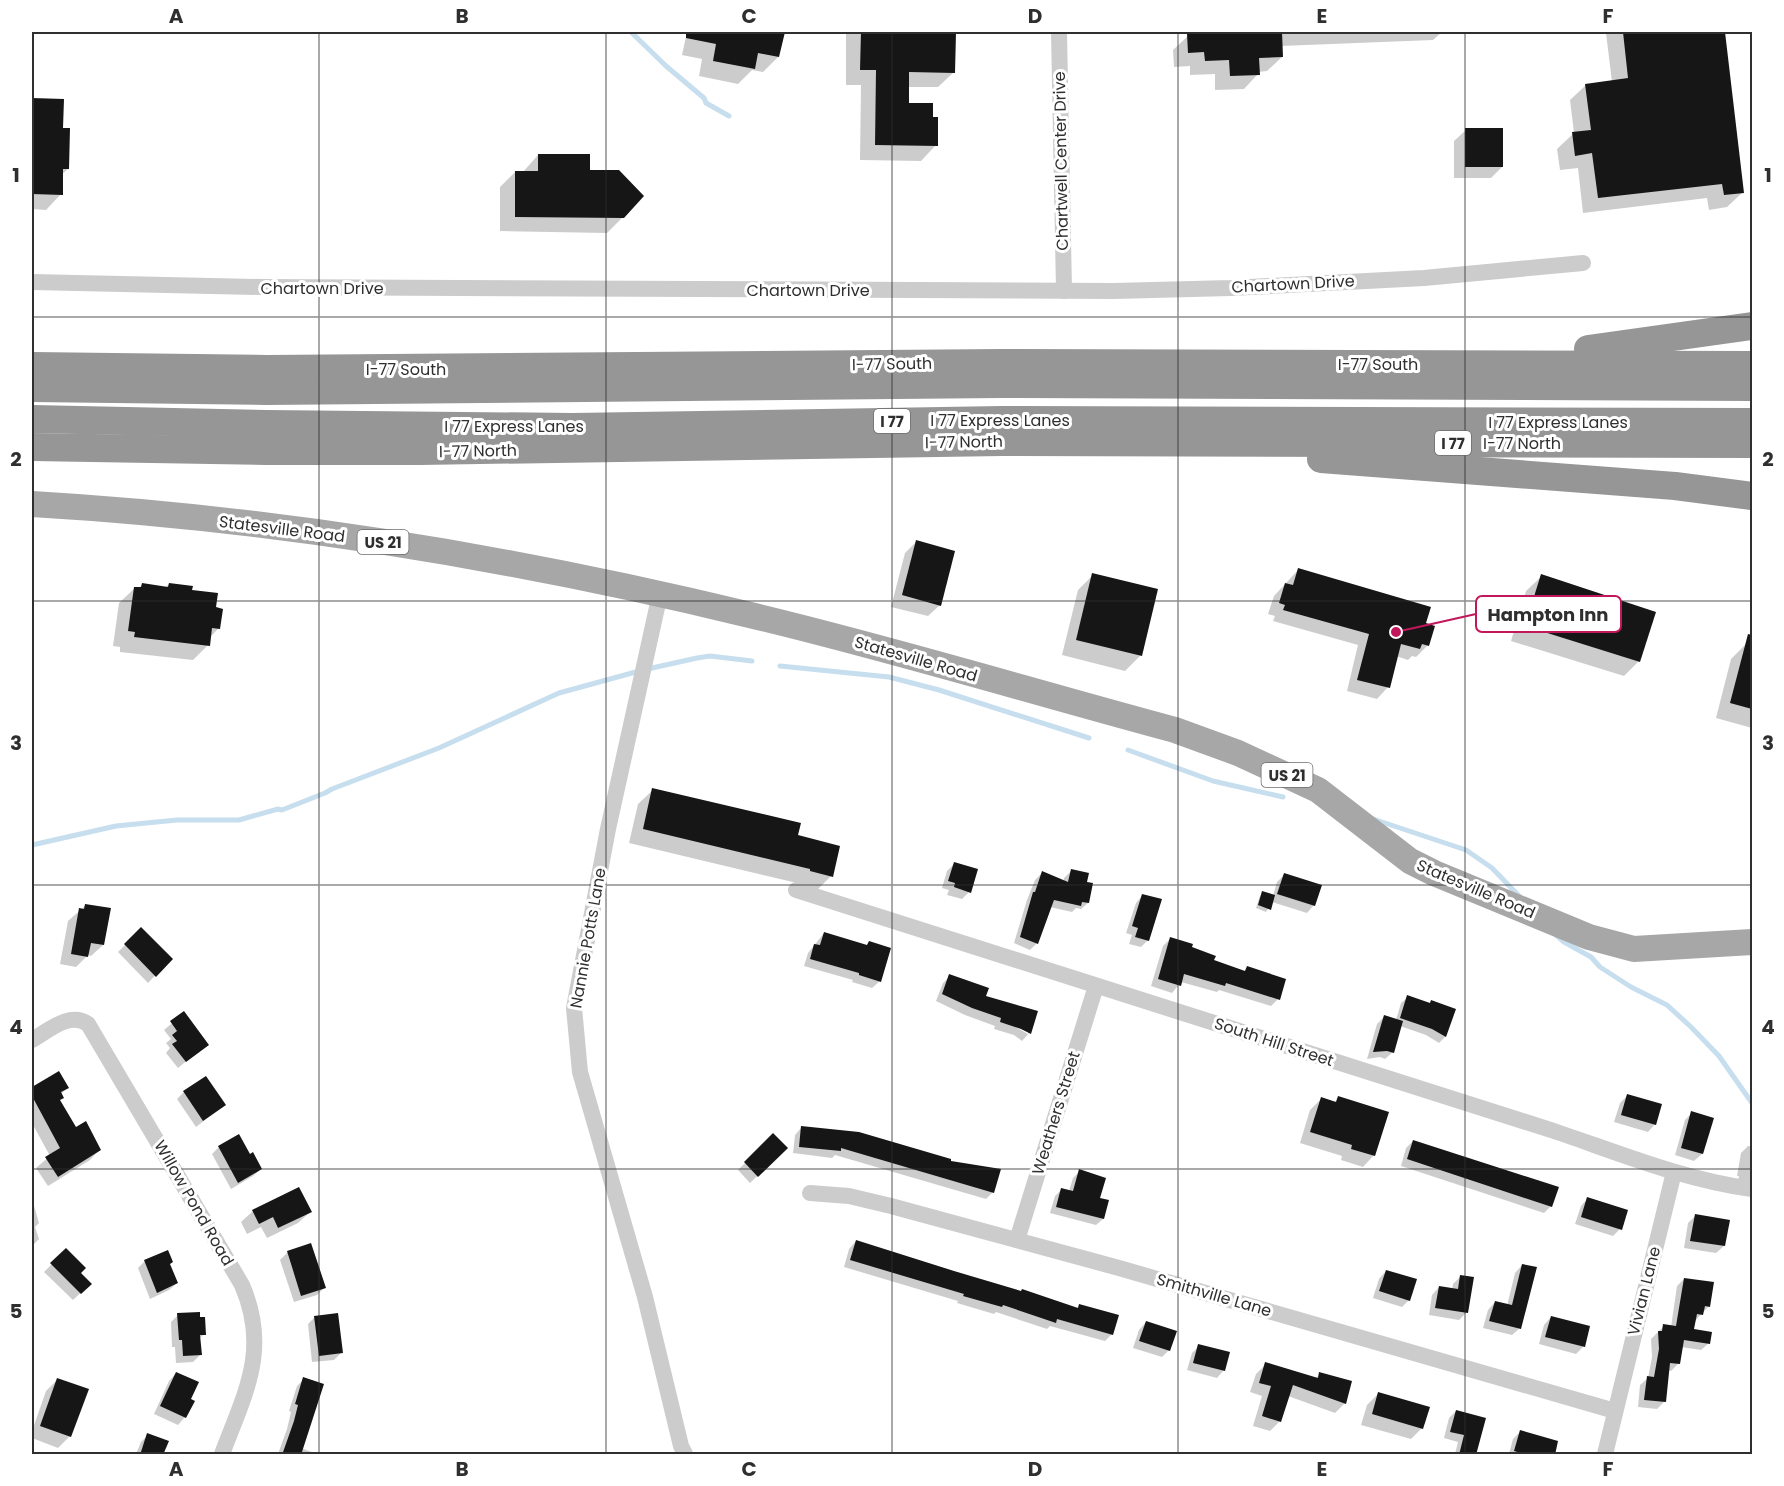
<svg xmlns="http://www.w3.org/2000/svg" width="1784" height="1486" viewBox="0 0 1784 1486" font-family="Poppins,sans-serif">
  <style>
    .shadow { fill: #0003; fill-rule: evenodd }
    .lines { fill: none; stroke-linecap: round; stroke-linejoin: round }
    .stream { stroke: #c6deee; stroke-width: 5 }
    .building { fill: #161616 }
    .street { stroke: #ccc; stroke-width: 16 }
    .primary { stroke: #a7a7a7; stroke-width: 26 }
    .highway { stroke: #969696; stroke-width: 28 }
    .grid { fill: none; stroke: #2f2f2f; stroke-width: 1.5; stroke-opacity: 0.55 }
    .labels { text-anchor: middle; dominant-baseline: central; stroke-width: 6; stroke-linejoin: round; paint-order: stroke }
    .shield { fill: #fff; stroke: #6d6d6d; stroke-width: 1.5 }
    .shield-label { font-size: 15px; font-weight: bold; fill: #2f2f2f }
    .street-label { font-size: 16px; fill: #2f2f2f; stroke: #fff }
    .leader { fill: none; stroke: #c2185b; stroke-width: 2 }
    .callout-dot { fill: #c2185b; stroke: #fff; stroke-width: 2 }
    .callout { fill: #fff; stroke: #c2185b; stroke-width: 2 }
    .callout-label { font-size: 18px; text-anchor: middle; font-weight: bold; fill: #2f2f2f }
    .neatline { fill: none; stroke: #2f2f2f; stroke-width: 2 }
    .grid-label { font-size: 20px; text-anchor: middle; font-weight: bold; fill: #2f2f2f }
  </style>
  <rect width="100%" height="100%" fill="#fff"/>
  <!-- shadow -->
  <g class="shadow">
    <polygon points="687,32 783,32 778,57 763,72 752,70 738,84 699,76 702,59 682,55"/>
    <polygon points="846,32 954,32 954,72 938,87 908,87 908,104 936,145 921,161 860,160 861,85 846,85"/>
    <polygon points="1196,32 1442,32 1433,40 1281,46 1282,57 1267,71 1258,72 1258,74 1244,89 1215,90 1215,74 1190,75 1190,66 1174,67 1173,50 1188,36 1195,35"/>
    <polygon points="1608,32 1723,32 1743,192 1727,207 1709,210 1707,198 1583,213 1578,168 1560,170 1557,149 1574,133 1570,100 1586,85 1612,82 1606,33"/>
    <polygon points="32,100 63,101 62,129 68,169 61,175 61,194 46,210 32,209"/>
    <polygon points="1466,130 1502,167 1491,178 1454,178 1454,141"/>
    <polygon points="538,155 589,172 623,217 607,233 500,231 500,187 515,172 523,172"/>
    <polygon points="916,542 940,605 928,616 891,607 905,553"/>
    <polygon points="1298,570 1433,627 1427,646 1416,657 1412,656 1408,660 1396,656 1388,687 1377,699 1347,691 1358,645 1273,621 1275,616 1268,614 1274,596"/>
    <polygon points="1093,575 1140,656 1125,671 1062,655 1078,590"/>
    <polygon points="1542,576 1639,661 1624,676 1511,641 1526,591"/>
    <polygon points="169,584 191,591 214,609 219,628 209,638 208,645 193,660 120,652 120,647 113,646 119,603 135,588 138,589 142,585 165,588"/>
    <polygon points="1746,644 1752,646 1752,728 1716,718 1731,659"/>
    <polygon points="653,790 797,837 831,876 817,890 797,883 629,843 638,804"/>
    <polygon points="954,864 969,892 962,899 947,895 949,890 942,888 947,871"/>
    <polygon points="1071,871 1085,883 1088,903 1081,909 1076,908 1072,912 1050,907 1037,943 1030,950 1014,943 1027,900 1035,880 1042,873 1063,882 1064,878"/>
    <polygon points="1284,875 1314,905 1307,913 1272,902 1266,912 1256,908 1260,896 1263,893 1273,896 1277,882"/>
    <polygon points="1143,895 1148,940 1141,947 1129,944 1132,935 1126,933 1136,903"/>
    <polygon points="86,905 103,945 91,956 88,955 76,967 60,964 68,921"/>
    <polygon points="141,929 171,959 148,983 118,952"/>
    <polygon points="824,933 866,946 869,943 880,981 872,988 852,982 853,980 804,966 808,953"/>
    <polygon points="1170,939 1212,961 1244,972 1247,968 1278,999 1271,1006 1219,990 1217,992 1181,982 1172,993 1151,986 1163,946"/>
    <path d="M950,976l34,21 52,15 -7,21 -7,8 -8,-6 -20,-6 1,-3 -30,-11 -29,-14 7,-18zM1014,1026l14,5v3z"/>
    <polygon points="1408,997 1429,1004 1431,1002 1454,1010 1445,1037 1439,1043 1426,1035 1400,1026 1393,1052 1385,1059 1380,1057 1367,1059 1377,1024 1384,1017 1396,1020 1401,1003"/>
    <polygon points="184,1013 207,1044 178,1068 166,1053 170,1048 166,1043 171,1039 164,1030"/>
    <polygon points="59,1073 67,1088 61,1094 59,1101 76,1129 99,1150 90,1160 48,1186 36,1168 50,1156 32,1123 32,1089"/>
    <polygon points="184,1092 224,1105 196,1127 177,1099"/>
    <polygon points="1627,1096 1655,1124 1648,1132 1614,1122 1620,1103"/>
    <polygon points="1338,1098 1374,1155 1363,1167 1341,1160 1342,1156 1300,1143 1310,1110 1321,1099 1334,1103"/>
    <polygon points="1692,1113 1713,1119 1702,1154 1694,1161 1675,1155 1685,1120"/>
    <polygon points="802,1127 993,1192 986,1199 835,1155 832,1158 793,1153 795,1135"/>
    <polygon points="773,1135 786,1148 750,1183 738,1170"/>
    <polygon points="1413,1141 1551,1206 1544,1213 1401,1166 1406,1148"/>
    <polygon points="1748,1146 1752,1146 1752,1183 1738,1181 1739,1176 1737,1176 1741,1153"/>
    <polygon points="219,1147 249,1156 261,1169 253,1176 231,1189 212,1154"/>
    <polygon points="1080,1171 1103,1219 1096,1225 1050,1213 1055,1196 1062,1189 1069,1191 1073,1178"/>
    <polygon points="1588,1198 1620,1229 1613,1236 1575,1224 1581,1206"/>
    <polygon points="32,1199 39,1223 35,1227 39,1239 32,1246"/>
    <polygon points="253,1211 310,1212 298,1223 267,1238 261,1227 247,1234 241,1222"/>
    <polygon points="1695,1216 1724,1246 1716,1253 1684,1248 1688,1223"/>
    <polygon points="856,1241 1076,1309 1080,1305 1112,1334 1105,1341 1050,1326 1047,1329 996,1312 994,1314 957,1303 958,1301 844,1267 849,1249"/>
    <polygon points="66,1250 79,1273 90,1284 73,1300 44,1272"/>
    <polygon points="288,1252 324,1288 317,1295 294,1302 280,1260"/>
    <polygon points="145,1261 168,1265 177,1283 169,1290 150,1299 138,1268"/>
    <polygon points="1522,1265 1520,1328 1512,1335 1483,1328 1488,1310 1495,1302 1507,1306 1515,1273"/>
    <polygon points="1386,1271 1409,1300 1402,1307 1373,1298 1379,1279"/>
    <polygon points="1460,1277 1467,1312 1459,1320 1429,1315 1432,1295 1439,1287 1452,1290 1453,1284"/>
    <polygon points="1684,1279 1709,1306 1694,1322 1693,1330 1709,1343 1701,1350 1681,1347 1679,1363 1671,1371 1668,1370 1665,1401 1657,1409 1638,1407 1640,1385 1648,1378 1652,1357 1651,1339 1664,1326 1671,1327 1677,1286"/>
    <polygon points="178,1315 204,1334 199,1339 200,1355 193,1362 176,1363 175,1347 172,1347 171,1322"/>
    <polygon points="315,1317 341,1353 334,1360 312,1362 308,1324"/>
    <polygon points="1551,1317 1588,1327 1583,1347 1576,1354 1539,1344 1544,1325"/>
    <polygon points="1146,1322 1169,1350 1162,1357 1133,1348 1139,1330"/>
    <polygon points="1199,1346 1224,1370 1217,1378 1187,1370 1192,1353"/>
    <polygon points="1266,1364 1315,1379 1320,1374 1345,1403 1335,1413 1288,1396 1280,1421 1270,1431 1253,1426 1262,1396 1250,1392 1256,1374"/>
    <polygon points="176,1373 185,1417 178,1425 154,1414 169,1381"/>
    <polygon points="58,1379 70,1436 58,1448 32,1438 32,1431 46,1391"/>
    <polygon points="304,1379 301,1448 317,1454 278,1454 287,1429 291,1412 289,1411 297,1386"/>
    <polygon points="1378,1394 1422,1428 1411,1439 1361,1425 1367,1405"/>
    <polygon points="1456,1411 1475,1454 1455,1454 1458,1442 1444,1438 1449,1418"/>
    <polygon points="1520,1432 1553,1454 1509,1454 1513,1439"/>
    <polygon points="148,1435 162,1454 136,1454 141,1442"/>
  </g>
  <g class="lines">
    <!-- stream -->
    <g class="stream">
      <polyline points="631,32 666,66 704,98 706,103 729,116"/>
      <polyline points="780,666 889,677 939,690 1089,738"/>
      <polyline points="1128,750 1213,781 1283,797"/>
      <polyline points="1373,819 1466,850 1492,868 1521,898"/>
      <polyline points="32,845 116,826 177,820 239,820 278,809 282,810 325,793 332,789 439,748 559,693 643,670 697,658 710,656 752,661"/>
      <polyline points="1556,935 1564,942 1591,957 1600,967 1631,987 1667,1005 1691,1027 1719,1056 1752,1103"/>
    </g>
  </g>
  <!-- building -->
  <g class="building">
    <polygon points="686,32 785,32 779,57 758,53 755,69 713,61 716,44 686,38"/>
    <polygon points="861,32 956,32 955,73 909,72 909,103 933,103 933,117 938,117 938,146 875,145 876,70 860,70"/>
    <polygon points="1203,32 1282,32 1283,57 1259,58 1260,75 1230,76 1229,60 1205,61 1204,52 1188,53 1187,34 1204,34"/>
    <polygon points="1623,32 1725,32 1744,193 1724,195 1722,184 1598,198 1592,153 1575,156 1572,132 1591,130 1585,84 1628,78"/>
    <polygon points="32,98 64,99 63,128 70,128 69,169 63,169 63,195 32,194"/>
    <rect x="1465" y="128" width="38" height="39"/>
    <polygon points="538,154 590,154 590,170 619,170 644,196 624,218 515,217 515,171 538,171"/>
    <polygon points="916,540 955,551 941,606 902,595"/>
    <polygon points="1298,568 1431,607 1426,623 1435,626 1429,646 1422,644 1420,649 1401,644 1390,688 1357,680 1369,634 1283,610 1285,605 1279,603 1285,583 1293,585"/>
    <polygon points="1092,573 1158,589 1142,656 1076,640"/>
    <polygon points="1541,574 1656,612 1640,662 1525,626"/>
    <polygon points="142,583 168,587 169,583 193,586 192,590 218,593 216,607 223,609 220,629 212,628 210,646 134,637 135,632 128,631 134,587 141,587"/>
    <polygon points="1748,634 1752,635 1752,709 1730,703"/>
    <polygon points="652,788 801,823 798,835 840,846 833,877 810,871 810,869 643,829"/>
    <polygon points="954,862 978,869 971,893 954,887 955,883 948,881"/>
    <polygon points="1071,869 1089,873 1087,882 1093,883 1089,903 1082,902 1081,906 1054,900 1038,944 1020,937 1033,892 1035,892 1042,871 1068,882"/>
    <polygon points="1284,873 1322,885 1315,906 1277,894"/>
    <polygon points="1262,891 1275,895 1271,910 1258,905"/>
    <polygon points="1142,894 1162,899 1149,941 1135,937 1138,928 1132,926"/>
    <polygon points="85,904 111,908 104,945 91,943 88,957 71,954 79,908 84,909"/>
    <polygon points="141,927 173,959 156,977 124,944"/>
    <polygon points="824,932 867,945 869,941 891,948 881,982 859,975 859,973 810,959 814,944 820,945"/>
    <polygon points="1170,937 1193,944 1192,947 1216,956 1214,960 1245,971 1247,966 1286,979 1280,1000 1226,983 1225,986 1184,974 1181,986 1158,979"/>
    <polygon points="949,974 989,988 986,996 1038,1011 1031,1034 1021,1029 1000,1022 1001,1018 972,1008 942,994"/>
    <polygon points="1407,995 1430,1003 1431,1000 1456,1009 1446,1037 1432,1029 1400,1018"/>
    <polygon points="184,1011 209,1045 186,1062 172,1044 177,1041 172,1035 177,1031 170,1021"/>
    <polygon points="1384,1015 1403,1021 1394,1053 1387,1051 1373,1052"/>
    <polygon points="59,1071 69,1088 61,1092 64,1098 60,1100 76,1127 86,1121 101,1150 58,1177 45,1157 60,1148 32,1096 32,1087"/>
    <polygon points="206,1076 226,1105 203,1121 183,1091"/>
    <polygon points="1627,1094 1662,1104 1656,1125 1621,1115"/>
    <polygon points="1338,1096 1389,1112 1375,1156 1351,1149 1352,1145 1310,1132 1321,1097 1336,1102"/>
    <polygon points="1691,1111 1714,1118 1703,1154 1681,1148"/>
    <polygon points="801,1126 859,1132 951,1159 951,1161 1001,1169 994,1193 841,1148 841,1151 799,1147"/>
    <polygon points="773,1133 788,1148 758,1177 744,1162"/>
    <polygon points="239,1134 250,1154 253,1152 262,1169 238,1183 218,1146"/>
    <polygon points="1413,1140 1559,1187 1552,1207 1407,1159"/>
    <polygon points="1079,1169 1106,1178 1100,1198 1109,1200 1104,1219 1056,1207 1061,1188 1073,1191"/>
    <polygon points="299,1187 312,1212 278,1228 273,1217 259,1224 252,1210"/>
    <polygon points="1587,1197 1628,1210 1622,1230 1581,1217"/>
    <polygon points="1695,1214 1730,1220 1725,1246 1690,1241"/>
    <polygon points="856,1240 954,1271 1021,1291 1022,1289 1078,1308 1079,1304 1119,1315 1113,1335 1057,1319 1056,1323 1003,1305 1002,1307 963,1296 964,1294 850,1260"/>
    <polygon points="311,1243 326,1288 301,1296 287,1251"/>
    <polygon points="66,1248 86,1268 81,1273 92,1284 81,1294 50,1263"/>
    <polygon points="168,1250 173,1262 170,1264 178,1283 157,1293 144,1260"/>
    <polygon points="1522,1264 1537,1267 1521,1329 1489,1321 1495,1301 1512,1305"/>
    <polygon points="1386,1270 1417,1279 1410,1301 1379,1291"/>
    <polygon points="1460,1275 1474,1277 1468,1313 1435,1308 1439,1286 1458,1289"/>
    <polygon points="1684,1278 1714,1282 1710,1307 1705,1306 1703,1315 1697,1314 1694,1329 1712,1332 1710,1344 1684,1340 1680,1364 1670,1363 1666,1402 1644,1400 1647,1376 1654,1377 1659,1349 1658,1331 1662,1331 1663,1324 1676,1326"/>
    <polygon points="200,1312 200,1317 205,1317 206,1335 200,1335 202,1355 183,1356 182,1340 179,1340 177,1313"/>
    <polygon points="338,1313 343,1353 319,1356 314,1316"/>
    <polygon points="1551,1316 1590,1326 1585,1347 1545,1337"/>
    <polygon points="1146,1321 1177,1331 1170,1351 1139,1341"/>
    <polygon points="1198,1344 1230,1352 1225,1371 1193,1363"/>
    <polygon points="1265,1362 1318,1378 1319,1372 1352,1381 1346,1404 1293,1385 1281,1422 1262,1416 1271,1386 1259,1383"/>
    <polygon points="176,1372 199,1382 191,1399 195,1401 186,1418 160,1406"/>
    <polygon points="303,1377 324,1384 301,1455 282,1455 294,1421 298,1405 295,1404"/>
    <polygon points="57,1378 89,1389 71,1437 40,1426"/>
    <polygon points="1378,1392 1430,1407 1423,1429 1372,1414"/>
    <polygon points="1456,1410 1486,1418 1476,1455 1459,1455 1464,1435 1450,1432"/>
    <polygon points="1520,1430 1558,1441 1555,1455 1528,1455 1514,1451"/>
    <polygon points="147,1433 169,1441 163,1455 140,1455"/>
  </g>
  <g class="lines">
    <!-- street -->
    <g class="street">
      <polyline points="1059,32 1064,291"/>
      <polyline points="32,282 261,287 1114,291 1231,288 1424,278 1583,263"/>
      <polyline points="660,594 608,829 574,1008 580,1072 645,1297 681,1446 685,1454"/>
      <path d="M796,890l758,241c65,22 130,49 198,58"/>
      <path d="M32,1040c16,-9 38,-29 56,-16l154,261c28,65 3,108 -20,169"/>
      <polyline points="810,1193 849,1196 891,1206 1119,1268 1615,1411"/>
      <polyline points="1017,1240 1096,986"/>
      <polyline points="1605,1454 1674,1172"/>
    </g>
    <!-- primary -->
    <path class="primary" d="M32,504c241,14 483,54 718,111 143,34 283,77 425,115l63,23 80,37 92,71 24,12 155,64 45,12 118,-7"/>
    <!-- highway -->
    <g class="highway">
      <polyline points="1588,349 1752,326"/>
      <polyline points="32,366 267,369 1001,363 1752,365"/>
      <polyline points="32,388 266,391 1001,384 1752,387"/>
      <polyline points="32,419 266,424 573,427 1002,420 1752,422"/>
      <polyline points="32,447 266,451 420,451 1002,442 1752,444"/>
      <polyline points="1321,459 1675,486 1752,496"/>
    </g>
  </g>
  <!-- grid -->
  <path class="grid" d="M319,32v1422M606,32v1422M892,32v1422M1178,32v1422M1465,32v1422M32,317h1720M32,601h1720M32,885h1720M32,1169h1720"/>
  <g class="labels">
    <!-- shield labels -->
    <g class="shield">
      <rect x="874" y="409" width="36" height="24" rx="4.5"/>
      <rect x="1435" y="431" width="36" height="24" rx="4.5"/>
      <rect x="357.5" y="530" width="51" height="24" rx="4.5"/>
      <rect x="1261.5" y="763" width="51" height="24" rx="4.5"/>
    </g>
    <g class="shield-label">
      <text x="892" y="421">I 77</text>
      <text x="1453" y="443">I 77</text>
      <text x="383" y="542">US 21</text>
      <text x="1287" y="775">US 21</text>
    </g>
    <!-- street labels -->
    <g class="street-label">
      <text transform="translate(1061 161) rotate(-91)">Chartwell Center Drive</text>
      <text transform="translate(1293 284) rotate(-3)">Chartown Drive</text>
      <text x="322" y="288">Chartown Drive</text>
      <text x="808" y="290">Chartown Drive</text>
      <text transform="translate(892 364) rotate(-1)">I-77 South</text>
      <text x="1378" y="364">I-77 South</text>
      <text x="406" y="369">I-77 South</text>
      <text x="1000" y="420">I 77 Express Lanes</text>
      <text x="1558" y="422">I 77 Express Lanes</text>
      <text x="514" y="426">I 77 Express Lanes</text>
      <text transform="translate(964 442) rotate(-1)">I-77 North</text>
      <text x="1522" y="443">I-77 North</text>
      <text transform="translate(478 451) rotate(-1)">I-77 North</text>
      <text transform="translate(282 529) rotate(7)">Statesville Road</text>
      <text transform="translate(916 659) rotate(16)">Statesville Road</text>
      <text transform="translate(1476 889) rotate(23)">Statesville Road</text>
      <text transform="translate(588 938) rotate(-80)">Nannie Potts Lane</text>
      <text transform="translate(1274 1042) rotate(18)">South Hill Street</text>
      <text transform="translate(1056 1113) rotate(-73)">Weathers Street</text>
      <text transform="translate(194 1203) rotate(60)">Willow Pond Road</text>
      <text transform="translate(1644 1291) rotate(-76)">Vivian Lane</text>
      <text transform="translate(1214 1295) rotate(16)">Smithville Lane</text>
    </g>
  </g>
  <!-- callouts -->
  <path class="leader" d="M1396 632L1476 614"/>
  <circle class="callout-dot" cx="1396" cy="632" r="6"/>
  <rect class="callout" x="1476" y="596" width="145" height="36" rx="6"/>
  <g class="callout-label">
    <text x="1548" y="621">Hampton Inn</text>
  </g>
  <!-- border -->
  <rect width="1784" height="1486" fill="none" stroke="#ffffff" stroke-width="66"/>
  <rect x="33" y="33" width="1718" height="1420" class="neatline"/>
  <g class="grid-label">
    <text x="176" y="23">A</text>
    <text x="462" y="23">B</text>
    <text x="749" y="23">C</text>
    <text x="1035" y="23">D</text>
    <text x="1322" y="23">E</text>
    <text x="1608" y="23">F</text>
    <text x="16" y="182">1</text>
    <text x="1768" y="182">1</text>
    <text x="16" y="466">2</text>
    <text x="1768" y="466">2</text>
    <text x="16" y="750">3</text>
    <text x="1768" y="750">3</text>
    <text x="16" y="1034">4</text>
    <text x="1768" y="1034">4</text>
    <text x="16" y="1318">5</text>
    <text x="1768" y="1318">5</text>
    <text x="176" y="1476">A</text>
    <text x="462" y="1476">B</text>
    <text x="749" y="1476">C</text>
    <text x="1035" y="1476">D</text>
    <text x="1322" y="1476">E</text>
    <text x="1608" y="1476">F</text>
  </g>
</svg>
